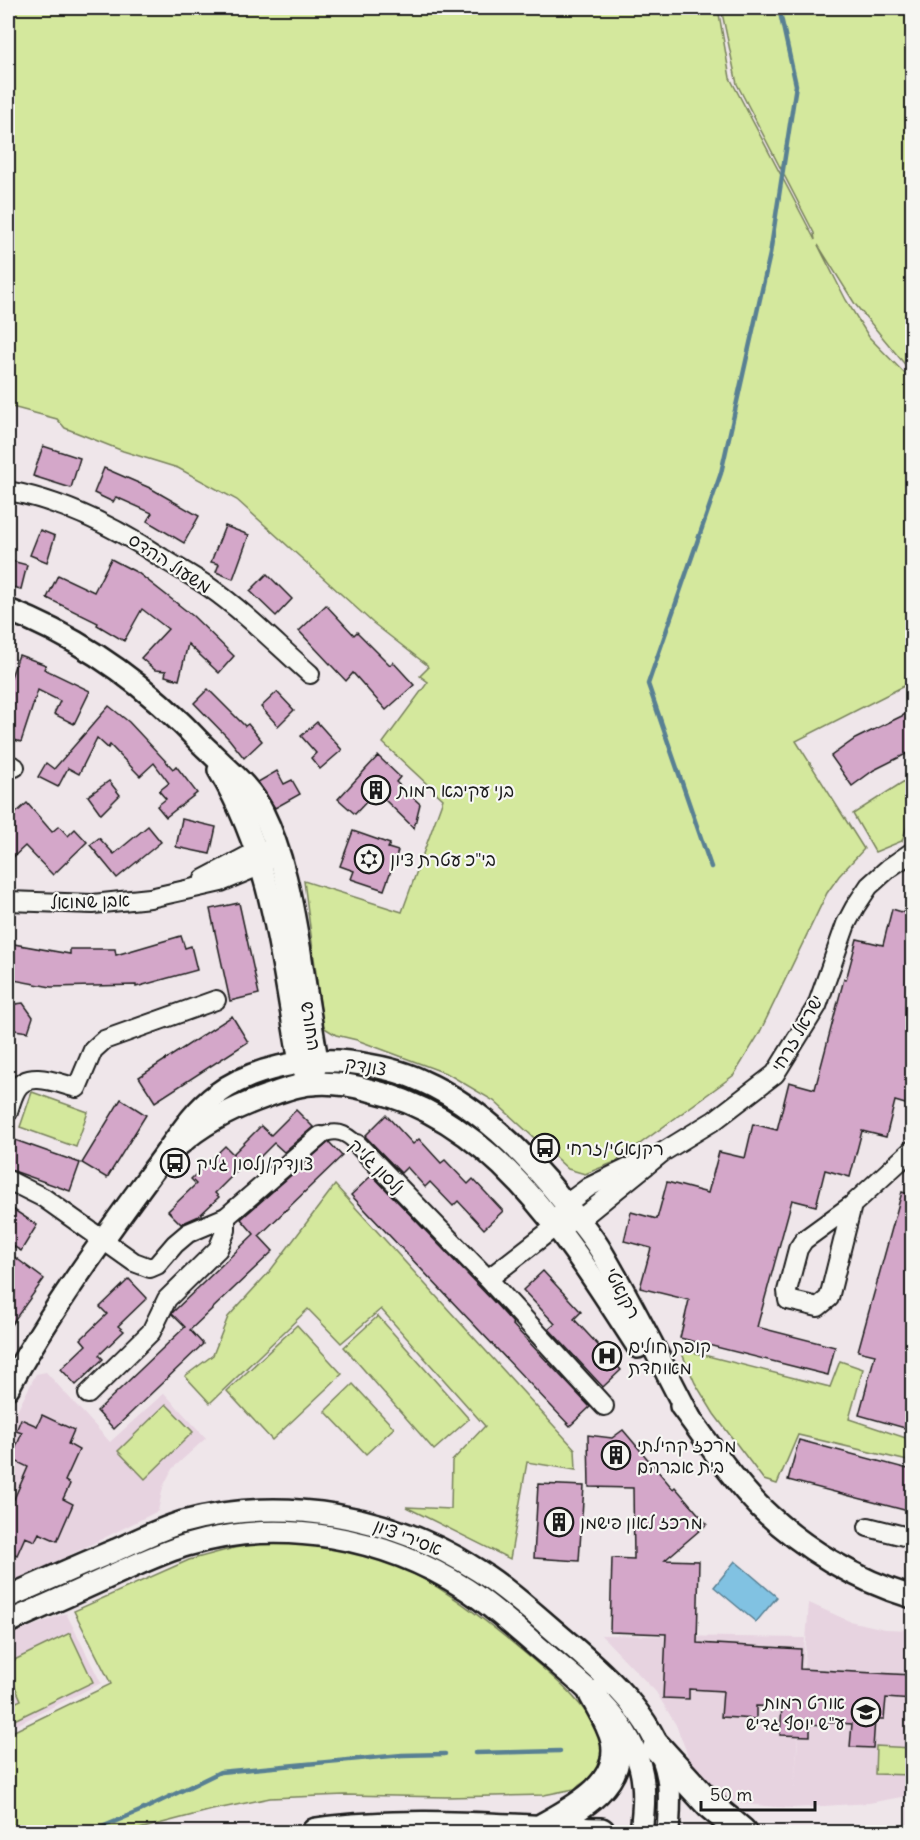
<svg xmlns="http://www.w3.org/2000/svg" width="920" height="1840" viewBox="0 0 920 1840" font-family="Delius,'Playpen Sans Hebrew',sans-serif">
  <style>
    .built { fill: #e7d3e0 }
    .green { fill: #d4e89d; stroke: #78825c; stroke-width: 1.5 }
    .water { fill: #81c2e2; stroke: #598093; stroke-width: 1.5 }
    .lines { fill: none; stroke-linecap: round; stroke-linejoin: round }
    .stream { stroke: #598093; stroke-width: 4.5 }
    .building { fill: #d4a7c9; stroke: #1c1c1c; stroke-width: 1.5 }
    .pedestrian-casing { stroke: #1c1c1c; stroke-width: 18 }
    .minor-casing { stroke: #1c1c1c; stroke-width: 22 }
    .tertiary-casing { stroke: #1c1c1c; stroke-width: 26 }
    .primary-casing { stroke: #1c1c1c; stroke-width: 32 }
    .pedestrian { stroke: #f6f6f2; stroke-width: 14 }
    .minor { stroke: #f6f6f2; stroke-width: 18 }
    .tertiary { stroke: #f6f6f2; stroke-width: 21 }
    .primary { stroke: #f6f6f2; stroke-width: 27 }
    .labels { text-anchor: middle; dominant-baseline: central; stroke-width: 4.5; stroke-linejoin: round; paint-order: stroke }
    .street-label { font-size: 18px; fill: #1c1c1c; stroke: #f6f6f2 }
    .poi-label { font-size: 18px; fill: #1c1c1c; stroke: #f6f6f2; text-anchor: start }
  </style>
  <rect width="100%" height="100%" fill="#efe6ea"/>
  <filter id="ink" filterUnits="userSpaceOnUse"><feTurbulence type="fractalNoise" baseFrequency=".0167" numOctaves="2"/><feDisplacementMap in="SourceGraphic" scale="12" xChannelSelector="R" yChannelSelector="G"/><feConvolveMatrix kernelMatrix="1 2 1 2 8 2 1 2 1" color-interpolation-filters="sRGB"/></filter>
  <g filter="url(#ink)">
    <!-- built -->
    <g class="built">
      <polygon points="46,1372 110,1442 164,1393 206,1438 172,1469 163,1487 158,1511 8,1586 8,1429 36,1374"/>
      <polygon points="809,1603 849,1621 885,1629 912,1630 912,1795 869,1803 793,1808 753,1805 724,1800 704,1786 689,1758 676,1725 656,1692 601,1635 805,1638 794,1791"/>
      <polygon points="66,1613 101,1683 8,1729 8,1636"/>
    </g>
    <!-- green -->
    <g class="green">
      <polygon points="8,8 718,8 730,78 815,240 814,233 737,84 721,8 912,8 912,373 855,304 818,245 846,300 869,337 912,381 912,682 796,741 864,849 839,876 827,893 759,1034 734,1075 615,1162 585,1174 568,1169 494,1101 448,1074 357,1040 336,1035 323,1027 304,881 402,912 443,799 383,743 428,682 420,676 428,668 427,665 373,623 237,500 178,468 123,451 65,428 57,419 8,406"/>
      <polygon points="912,779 912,811 902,841 875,852 853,814 903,782"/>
      <polygon points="32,1092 88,1112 76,1147 20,1127"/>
      <polygon points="335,1185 575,1449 576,1470 527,1462 510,1559 406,1507 451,1509 452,1461 485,1426 381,1309 341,1343 308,1309 210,1403 185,1376 213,1355 228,1317 270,1271"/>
      <polygon points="378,1316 469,1419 434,1450 344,1347"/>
      <polygon points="297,1325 342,1374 272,1440 227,1391"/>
      <polygon points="680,1349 830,1387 840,1361 863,1369 849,1419 912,1440 912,1462 798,1435 777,1484 764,1480 714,1414 695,1383"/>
      <polygon points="353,1384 394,1428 366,1454 325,1411"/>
      <polygon points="166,1404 193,1432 145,1479 118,1451"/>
      <path d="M268,1542c37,3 76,4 112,17 58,21 104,60 151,99 25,22 52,43 67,74 7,14 5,25 2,39l-26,18 -30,6 -98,2 -101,-2 -75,3 -58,12 -84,22h-120v-98l103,-50 -37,-73 115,-51 45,-12z"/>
      <polygon points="70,1633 93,1682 8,1723 8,1706 21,1700 8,1671 8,1663"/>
      <polygon points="876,1746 912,1748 912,1775 875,1774"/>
    </g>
    <!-- water -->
    <polygon class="water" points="735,1561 777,1597 756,1622 714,1587"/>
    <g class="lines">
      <!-- stream -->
      <g class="stream">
        <polyline points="711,867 648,684 721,473 770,254 796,85 779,8"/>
        <polyline points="475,1753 560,1751"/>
        <polyline points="90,1832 140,1811 220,1772 402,1755 445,1754"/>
      </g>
    </g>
    <!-- building -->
    <g class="building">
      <polygon points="43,446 80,458 71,488 33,476"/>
      <polygon points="104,468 150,488 199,516 184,543 147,521 152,513 116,497 113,502 94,493"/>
      <polygon points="225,526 249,535 233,579 216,572 219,564 211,562"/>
      <polygon points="40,530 55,536 47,562 30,555"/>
      <polygon points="111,559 138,573 193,616 234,656 219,673 188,644 179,680 165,676 166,671 155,670 141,658 168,629 142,609 124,641 97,625 98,623 47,598 58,575 94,592"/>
      <polygon points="8,560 27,565 21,589 8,586"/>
      <polygon points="267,574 292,599 276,616 250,591"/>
      <polygon points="326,605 354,635 357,632 390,665 393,662 414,685 386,710 353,673 346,681 299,631"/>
      <polygon points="19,655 46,665 44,669 90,691 74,724 54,714 60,701 38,690 21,742 8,738 8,685"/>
      <polygon points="208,689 245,726 248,724 262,741 244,758 229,739 194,703"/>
      <polygon points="277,692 294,710 278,726 261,707"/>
      <polygon points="109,706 129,722 173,769 176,766 197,793 166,817 157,806 166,799 159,791 169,783 154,763 140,776 110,745 108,748 97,738 79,774 68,768 58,787 38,777 46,763 54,769"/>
      <polygon points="912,711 912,751 874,770 852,786 831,756 855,739"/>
      <polygon points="317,722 342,750 320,769 311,758 316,753 301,736"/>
      <polygon points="378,756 400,777 396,782 420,804 414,828 384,799 369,799 355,814 338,799"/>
      <polygon points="277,771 284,784 292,780 300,794 275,808 258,782"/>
      <polygon points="109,781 120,795 101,814 88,796"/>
      <polygon points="27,803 52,832 59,826 68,836 75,829 87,842 53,875 25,846 8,862 8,820"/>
      <polygon points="182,819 216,827 210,854 176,847"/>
      <polygon points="148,826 161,842 117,878 90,845 99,838 114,854"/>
      <polygon points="353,831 390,844 388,848 398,851 384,890 351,879 354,871 340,866"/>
      <polygon points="239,903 259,994 230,1001 210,909"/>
      <polygon points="892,909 912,915 912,1106 895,1101 886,1137 862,1131 850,1177 825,1170 816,1206 792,1200 757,1327 835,1347 828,1375 680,1338 689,1300 640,1288 651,1248 624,1241 631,1212 657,1219 667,1182 708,1193 719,1152 745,1158 753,1124 777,1130 789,1082 815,1089 844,979 846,980 857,939 883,945"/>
      <polygon points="181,936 185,948 191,946 197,970 136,987 136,985 51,987 8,979 8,943 70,954 70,949 115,949 116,955"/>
      <polygon points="23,1003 33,1017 28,1032 8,1029 8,1005"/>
      <polygon points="232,1016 248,1042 155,1102 139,1077"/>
      <polygon points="121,1099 146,1115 107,1178 82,1163"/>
      <polygon points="296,1110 313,1127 284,1152 274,1143 247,1170 243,1165 215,1193 219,1197 199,1216 181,1224 168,1211 196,1184 191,1179 225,1146 233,1154 261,1126 271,1135"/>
      <polygon points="386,1115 413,1144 419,1139 441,1163 445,1160 468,1184 473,1179 503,1211 484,1229 458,1201 453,1206 430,1182 425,1187 407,1167 401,1173 365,1136"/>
      <polygon points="15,1140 80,1163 70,1191 8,1169 8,1163"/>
      <polygon points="329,1142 342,1156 259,1236 273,1251 190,1330 203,1344 114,1429 97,1411 185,1327 172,1314 173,1312 254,1234 241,1219"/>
      <polygon points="372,1175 493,1301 513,1323 512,1324 590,1407 570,1426 351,1195"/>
      <polygon points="902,1192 912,1195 912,1430 859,1415 875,1355 858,1351"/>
      <polygon points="8,1206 37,1225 21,1251 8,1243"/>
      <polygon points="8,1252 44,1279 8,1329"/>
      <polygon points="543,1271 581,1312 574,1319 621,1370 603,1387 549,1329 555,1324 523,1290"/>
      <polygon points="129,1279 147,1298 118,1326 124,1331 99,1355 103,1359 76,1385 61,1369 86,1345 81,1339 107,1314 100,1307"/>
      <polygon points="42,1415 74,1430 68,1444 79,1450 65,1481 70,1484 63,1499 73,1504 57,1541 39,1533 35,1541 25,1537 17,1555 8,1551 8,1496 14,1499 28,1467 11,1459 22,1433 16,1431 21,1419 37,1426"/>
      <polygon points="623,1430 673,1489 675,1487 707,1524 665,1560 699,1561 697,1643 801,1649 800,1669 912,1675 912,1700 886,1698 884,1719 875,1719 873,1748 850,1747 852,1724 822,1722 822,1725 810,1724 810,1736 780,1735 782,1707 756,1706 756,1719 721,1717 723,1691 689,1689 689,1699 663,1698 666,1634 610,1632 612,1558 634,1559 633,1488 589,1487 588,1435 612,1438"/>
      <polygon points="799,1440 912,1470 912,1512 788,1480"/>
      <polygon points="538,1484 584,1486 579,1561 534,1558"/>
    </g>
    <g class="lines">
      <!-- pedestrian casing -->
      <g class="pedestrian-casing">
        <path id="pedestrian" d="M320,1136c16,-7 25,-4 37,8"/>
      </g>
      <!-- minor casing -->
      <g class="minor-casing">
        <g id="minor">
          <path d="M8,491c56,10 107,36 154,67 16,10 32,19 47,29 36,25 68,58 101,87"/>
          <polyline points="8,764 15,767"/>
          <polyline points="204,879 257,851 269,851"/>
          <polyline points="8,901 93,904 150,898 221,882 262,865 277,851"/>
          <path d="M8,1112c2,-7 4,-15 8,-22 11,-21 44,-6 61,-2l16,-38 11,-10 112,-40"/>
          <polyline points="357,1144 488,1279 604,1406"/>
          <polyline points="8,1180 44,1198 134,1262 150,1268 157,1265 175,1244 188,1233 226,1217 320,1136"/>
          <polyline points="852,1205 829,1298 818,1307 788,1300 787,1291 798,1249 804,1240 852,1205 912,1150"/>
          <polyline points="560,1217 566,1204 589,1187 645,1160"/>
          <polyline points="488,1279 556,1226 579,1220 663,1152 715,1120 775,1074 817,1006 846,924 855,907 869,886 889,868 912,852"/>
          <polyline points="88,1394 151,1332 167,1299 218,1249 226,1230 226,1217"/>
          <polyline points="868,1527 912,1538"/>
        </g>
      </g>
      <!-- tertiary casing -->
      <g class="tertiary-casing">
        <g id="tertiary">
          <path d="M8,610c63,24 122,64 171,111 10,9 19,20 29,29 19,19 42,36 54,61 22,44 30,94 38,141 5,36 11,72 17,108l-3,12"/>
          <path d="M219,770c54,89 63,192 81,292l5,11"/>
          <path d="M180,1144c24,-22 56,-37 87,-48 14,-5 29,-11 44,-12 19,-2 40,1 58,6 127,28 203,155 269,257"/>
          <path d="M8,1388c42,-77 95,-149 147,-220 20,-26 35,-54 62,-74 32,-25 91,-37 131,-32 25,3 51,8 74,19 57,25 104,73 142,121 13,16 27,32 37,49 32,54 60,111 89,167"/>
          <path d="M681,1406c24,32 51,73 79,101 42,41 96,73 152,90"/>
          <path d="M8,1597c36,-16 72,-32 108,-47 22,-10 44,-21 67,-28 101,-27 209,-7 296,49 33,21 62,49 92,74 41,36 87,76 97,133 3,18 1,36 0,54"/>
          <path d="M8,1622c39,-17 77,-34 116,-52 21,-9 42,-19 63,-25 94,-28 198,-8 279,44 31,20 57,46 85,69 39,33 87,70 92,125 2,16 0,33 -2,49"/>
        </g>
      </g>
      <!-- primary casing -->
      <g class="primary-casing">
        <g id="primary">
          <polyline points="657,1747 709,1804 742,1832"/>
          <path d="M538,1830c33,-19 86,-43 77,-89 -4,-17 -14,-32 -22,-47"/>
          <path d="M316,1832c94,-13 191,-3 285,0"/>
        </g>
      </g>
      <!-- pedestrian -->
      <use href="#pedestrian" class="pedestrian"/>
      <!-- minor -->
      <use href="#minor" class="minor"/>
      <!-- tertiary -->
      <use href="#tertiary" class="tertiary"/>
      <!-- primary -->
      <use href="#primary" class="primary"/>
    </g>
  </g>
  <!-- icons -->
  <defs>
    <g id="building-ring" transform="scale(1.5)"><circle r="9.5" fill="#f6f6f2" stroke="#1c1c1c" stroke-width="1.5"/><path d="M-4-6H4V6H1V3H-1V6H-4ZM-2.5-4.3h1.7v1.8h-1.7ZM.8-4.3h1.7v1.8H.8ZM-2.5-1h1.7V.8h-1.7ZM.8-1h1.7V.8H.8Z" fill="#1c1c1c"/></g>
    <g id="synagogue-ring" transform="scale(1.5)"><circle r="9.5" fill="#f6f6f2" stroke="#1c1c1c" stroke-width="1.5"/><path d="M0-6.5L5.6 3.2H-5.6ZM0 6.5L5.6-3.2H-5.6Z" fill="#1c1c1c"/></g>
    <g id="bus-ring" transform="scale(1.5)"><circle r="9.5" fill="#f6f6f2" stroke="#1c1c1c" stroke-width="1.5"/><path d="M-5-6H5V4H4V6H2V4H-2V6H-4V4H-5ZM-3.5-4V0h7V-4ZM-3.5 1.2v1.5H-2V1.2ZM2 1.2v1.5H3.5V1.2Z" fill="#1c1c1c"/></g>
    <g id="hospital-ring" transform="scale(1.5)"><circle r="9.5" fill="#f6f6f2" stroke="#1c1c1c" stroke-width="1.5"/><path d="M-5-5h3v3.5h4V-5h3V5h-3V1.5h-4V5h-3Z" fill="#1c1c1c"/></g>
    <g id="school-ring" transform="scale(1.5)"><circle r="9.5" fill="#f6f6f2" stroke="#1c1c1c" stroke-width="1.5"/><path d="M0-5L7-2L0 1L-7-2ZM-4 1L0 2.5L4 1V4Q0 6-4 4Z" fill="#1c1c1c"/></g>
  </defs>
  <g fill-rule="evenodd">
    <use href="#building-ring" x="376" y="790"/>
    <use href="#synagogue-ring" x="369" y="859"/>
    <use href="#bus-ring" x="545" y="1148"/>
    <use href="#bus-ring" x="175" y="1163"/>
    <use href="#hospital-ring" x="607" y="1356"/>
    <use href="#building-ring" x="616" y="1455"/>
    <use href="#building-ring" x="559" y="1522"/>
    <use href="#school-ring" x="866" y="1712"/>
  </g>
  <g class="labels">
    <!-- street labels -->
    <g class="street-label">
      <text transform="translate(170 563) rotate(33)">משעול ההדס</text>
      <text transform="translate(90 901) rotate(-2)">אבן שמואל</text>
      <text transform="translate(311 1026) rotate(81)">החורש</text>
      <text transform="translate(797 1033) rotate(-60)">ישראל זרחי</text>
      <text transform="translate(366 1066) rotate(10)">צונדק</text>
      <text transform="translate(377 1166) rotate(45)">נלסון גליק</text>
      <text transform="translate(623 1293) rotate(62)">רקנאטי</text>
      <text transform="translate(408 1537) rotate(21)">אסירי ציון</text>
    </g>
    <!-- poi labels -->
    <g class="poi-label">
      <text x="397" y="790">בני עקיבא רמות</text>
      <text x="390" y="859">בי"כ עטרת ציון</text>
      <text x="566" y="1148">רקנאטי/זרחי</text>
      <text x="196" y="1163">צונדק/נלסון גליק</text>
      <text x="628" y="1346">קופת חולים<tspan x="628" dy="21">מאוחדת</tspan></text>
      <text x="637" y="1445">מרכז קהילתי<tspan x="637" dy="21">בית אברהם</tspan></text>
      <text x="580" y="1522">מרכז לאון פישמן</text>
      <text x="845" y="1702" text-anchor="end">אורט רמות<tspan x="845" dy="21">ע"ש יוסף גדיש</tspan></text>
    </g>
  </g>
  <!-- margin -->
  <rect width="920" height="1840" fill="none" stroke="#f6f6f2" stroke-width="30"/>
  <rect x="15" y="15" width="890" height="1810" fill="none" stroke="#1c1c1c" stroke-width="2" filter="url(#ink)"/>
  <!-- scale -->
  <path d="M701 1801v9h114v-9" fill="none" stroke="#1c1c1c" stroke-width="3"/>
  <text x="710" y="1801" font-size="18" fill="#1c1c1c" stroke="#f6f6f2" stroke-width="4.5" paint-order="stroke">50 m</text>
</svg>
